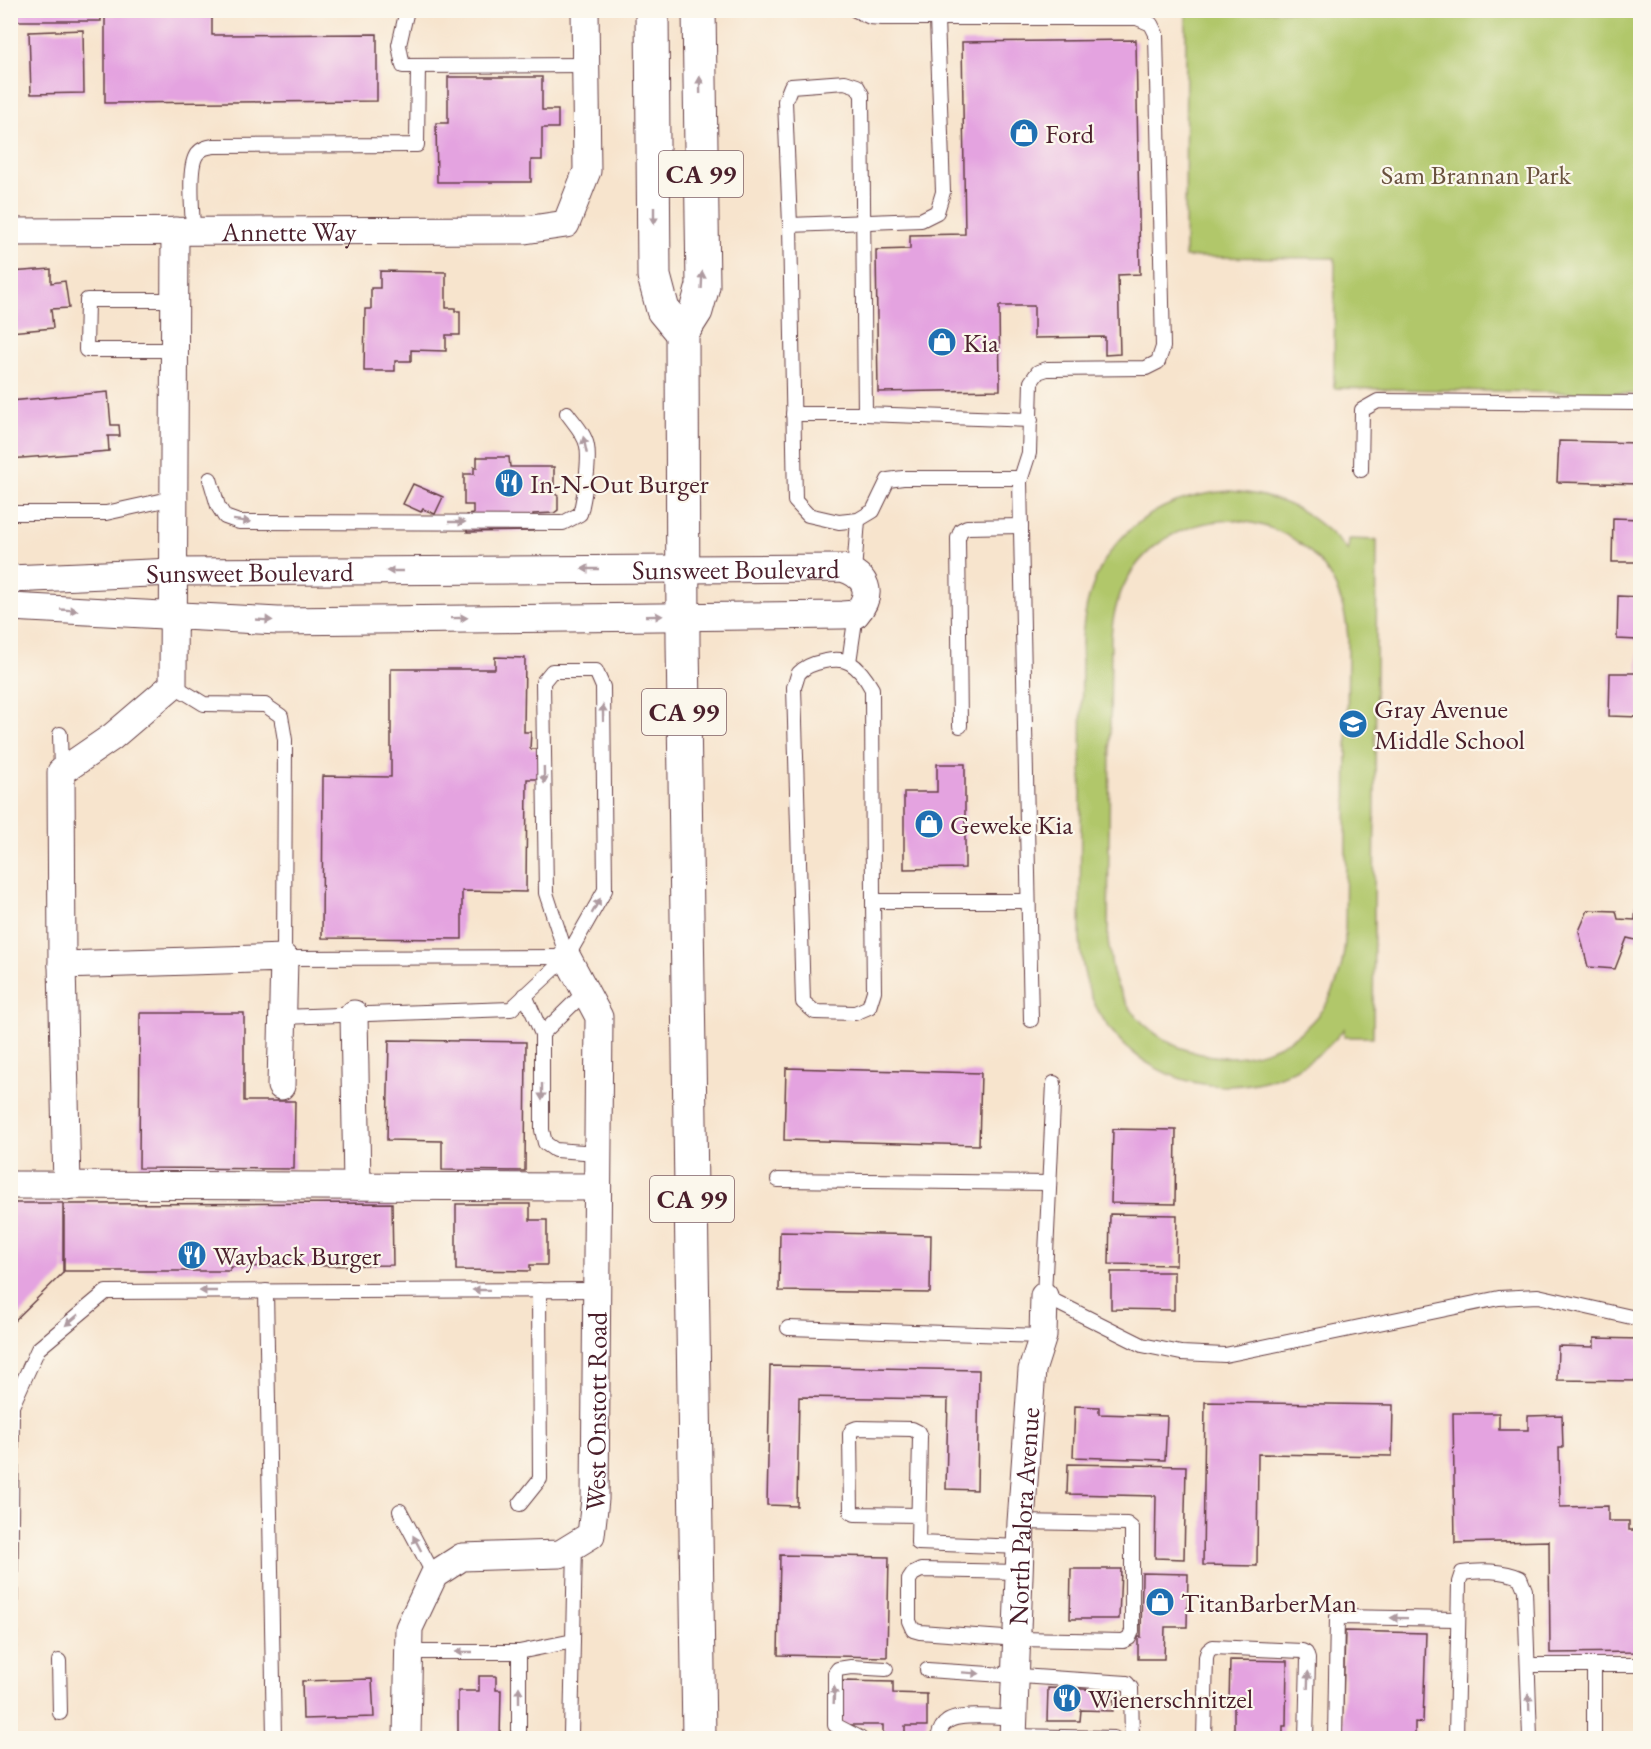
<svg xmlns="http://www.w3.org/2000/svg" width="1651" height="1749" viewBox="0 0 1651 1749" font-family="'EB Garamond',serif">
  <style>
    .green { fill: #b1c76b; stroke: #7e734b; stroke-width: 1.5; fill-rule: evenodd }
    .building { fill: #e4a3e0 }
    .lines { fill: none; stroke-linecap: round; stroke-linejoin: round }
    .service-casing { stroke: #643d43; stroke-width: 16 }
    .minor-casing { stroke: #643d43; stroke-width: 29 }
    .trunk-casing { stroke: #643d43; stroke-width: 35 }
    .service { stroke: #fff; stroke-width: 14 }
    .minor { stroke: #fff; stroke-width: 27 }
    .trunk { stroke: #fff; stroke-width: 33 }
    .oneway { fill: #ae9aa0 }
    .labels { text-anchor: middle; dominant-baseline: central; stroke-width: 4.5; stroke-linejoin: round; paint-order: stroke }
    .shield { fill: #fbf7ec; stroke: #7f6065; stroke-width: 1.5 }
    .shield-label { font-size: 26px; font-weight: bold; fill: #4a1f2b }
    .poi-label { font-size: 27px; fill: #4a1f2b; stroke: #fbf7ec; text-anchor: start }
    .park-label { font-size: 27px; fill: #69513e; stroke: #fbf7ec }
    .street-label { font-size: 27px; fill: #4a1f2b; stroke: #fbf7ec }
  </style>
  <rect width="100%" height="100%" fill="#fbf7ec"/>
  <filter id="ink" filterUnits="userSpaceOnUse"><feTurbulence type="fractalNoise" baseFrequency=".0167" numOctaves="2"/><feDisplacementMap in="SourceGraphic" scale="12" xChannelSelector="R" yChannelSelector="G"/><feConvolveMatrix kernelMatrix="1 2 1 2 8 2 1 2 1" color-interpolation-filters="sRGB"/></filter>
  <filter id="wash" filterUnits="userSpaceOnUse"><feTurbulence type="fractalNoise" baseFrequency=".008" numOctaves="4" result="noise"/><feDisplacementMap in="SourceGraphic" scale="24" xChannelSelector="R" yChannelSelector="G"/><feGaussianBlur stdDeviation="1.35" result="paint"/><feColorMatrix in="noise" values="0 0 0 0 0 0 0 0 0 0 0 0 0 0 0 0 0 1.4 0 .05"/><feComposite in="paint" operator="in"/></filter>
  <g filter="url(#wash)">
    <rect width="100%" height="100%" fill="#f7e4cd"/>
    <!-- green -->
    <g class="green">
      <polygon points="1186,11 1640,11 1640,394 1334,388 1335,258 1185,257"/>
      <path d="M1230,491c52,4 84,21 118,60l1,-12 28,1 -4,497h-29v-8c-65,81 -190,75 -244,-15 -14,-23 -18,-48 -20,-74l2,-303c7,-88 61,-140 148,-146zM1230,520c69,5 113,48 118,118l-3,303c-2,27 -9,54 -28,75 -57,68 -171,48 -202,-36 -4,-13 -5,-27 -7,-40l3,-303c5,-69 49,-113 119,-117z"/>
    </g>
    <g id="blocks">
      <!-- building -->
      <g class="building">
        <rect x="10" y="10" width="91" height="11"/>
        <polygon points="212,14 212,35 377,34 377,101 105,103 105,15"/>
        <polygon points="83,30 84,93 31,94 29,32"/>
        <polygon points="1136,40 1140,274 1118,275 1120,354 1105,355 1105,337 1034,338 1034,306 999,306 1000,390 878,392 876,250 910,249 910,235 965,234 962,42"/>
        <polygon points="448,77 542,77 542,110 558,110 558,128 542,128 542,160 531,160 531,182 437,182 436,123 448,123"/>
        <polygon points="51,269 51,283 65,281 69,308 51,309 53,328 10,332 10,272"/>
        <polygon points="380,271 446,272 446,308 455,308 455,311 460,311 460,335 446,335 446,351 411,350 411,361 395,361 395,371 364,371 365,309 371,309 371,288 380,288"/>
        <polygon points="108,392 111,425 119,425 120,436 108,436 109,451 10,459 10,401"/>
        <polygon points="1559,441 1640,443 1640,484 1557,482"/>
        <polygon points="477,457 509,457 510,467 554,467 554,493 558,496 558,510 554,513 533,514 533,531 467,532 467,515 473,514 473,505 464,505 464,474 474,474 474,467 477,467"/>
        <polygon points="413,484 443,497 435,514 423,509 421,512 403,504"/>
        <polygon points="1613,518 1640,519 1640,562 1612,562"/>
        <polygon points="1618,596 1640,597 1640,717 1609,716 1610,673 1638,673 1638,640 1617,639"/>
        <polygon points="495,657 525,658 524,732 531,732 530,749 541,749 541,779 527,779 526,892 462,891 462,939 322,938 323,776 391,777 391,669 495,669"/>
        <polygon points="937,764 965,764 965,868 904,869 904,792 937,792"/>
        <polygon points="1639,862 1640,863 1640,941 1627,938 1615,969 1588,967 1579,931 1588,910 1616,911 1618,919 1635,920"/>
        <polygon points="140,1013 244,1013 244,1101 295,1101 294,1169 139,1168"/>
        <polygon points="389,1040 526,1042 525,1171 442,1170 442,1141 387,1140"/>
        <polygon points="786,1068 981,1073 979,1145 784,1140"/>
        <polygon points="1113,1129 1176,1130 1175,1204 1111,1203"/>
        <polygon points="10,1203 63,1203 63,1273 10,1325"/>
        <polygon points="392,1203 393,1265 230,1267 230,1271 64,1271 64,1204"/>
        <polygon points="456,1204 530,1204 530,1220 547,1220 547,1265 530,1265 530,1271 456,1270"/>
        <polygon points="1110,1214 1177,1215 1176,1265 1109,1264"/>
        <polygon points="780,1232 931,1235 930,1293 779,1291"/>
        <polygon points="1111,1272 1174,1272 1174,1310 1111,1309"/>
        <polygon points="1594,1338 1640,1339 1640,1381 1557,1380 1558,1346 1594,1347"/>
        <polygon points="770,1366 979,1370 977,1490 946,1489 948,1399 799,1397 797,1506 767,1505"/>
        <polygon points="1205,1402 1393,1405 1392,1456 1258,1454 1257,1566 1203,1565"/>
        <polygon points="1075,1406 1099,1407 1099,1414 1167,1416 1165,1460 1073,1457"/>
        <polygon points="1453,1413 1499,1413 1499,1430 1528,1430 1528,1416 1562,1415 1563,1448 1559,1448 1560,1507 1608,1506 1608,1521 1629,1521 1629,1530 1640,1530 1640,1652 1550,1653 1549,1541 1455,1543"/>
        <polygon points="1068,1464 1186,1466 1184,1559 1155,1558 1156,1496 1067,1494"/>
        <polygon points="780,1555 889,1557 887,1657 778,1655"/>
        <polygon points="1071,1569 1121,1569 1119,1619 1070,1619"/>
        <polygon points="1142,1573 1188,1574 1187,1627 1165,1627 1164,1659 1138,1659 1138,1637 1141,1637"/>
        <polygon points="1345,1631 1426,1633 1423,1723 1415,1722 1415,1738 1342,1738"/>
        <polygon points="1230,1660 1287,1661 1286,1726 1283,1726 1283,1738 1234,1738 1234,1703 1229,1702"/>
        <polygon points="479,1676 496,1676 496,1690 501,1690 500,1738 458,1738 458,1691 479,1691"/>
        <polygon points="372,1679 374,1717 303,1719 302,1681"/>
        <polygon points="842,1681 893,1682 893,1693 927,1694 927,1726 905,1726 905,1738 883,1738 883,1725 842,1725"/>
        <polygon points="1048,1688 1114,1690 1113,1711 1081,1710 1080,1721 1047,1721"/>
      </g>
    </g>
  </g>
  <g filter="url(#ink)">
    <use href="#blocks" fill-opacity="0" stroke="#643d43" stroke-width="1.5"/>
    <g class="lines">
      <!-- service casing -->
      <g class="service-casing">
        <g id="service">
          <polyline points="407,10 399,45 403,66 586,65"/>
          <polyline points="855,10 870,17 882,18 1137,18 1151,24 1156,34 1163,347 1158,362 1146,368 1047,369 1038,372 1031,382 1029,453 1020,481 1031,1020"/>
          <polyline points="937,18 943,192 937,212 921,220 790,225 795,501 808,515 839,522 858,520 873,511 888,480 903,478 1021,478"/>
          <polyline points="790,225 785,101 791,86 845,82 857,86 862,95 865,414 1031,420"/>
          <path d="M193,231c0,-18 -6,-64 4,-77 5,-6 10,-7 17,-8l203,-1 1,-79"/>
          <polyline points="175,350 86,350 87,300 175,300"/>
          <polyline points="793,414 865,414"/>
          <polyline points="1361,470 1362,410 1378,401 1640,403"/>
          <path d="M210,479l8,27 7,11 14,5 324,1 17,-9c4,-15 10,-53 7,-68 -2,-12 -13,-23 -20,-33"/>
          <polyline points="10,513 106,513 174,498"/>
          <polyline points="854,572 858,520"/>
          <polyline points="849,662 856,614"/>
          <polyline points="173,685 204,704 265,705 281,716 285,740 284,958 567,957"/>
          <polyline points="960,726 958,538 961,530 967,527 1021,526"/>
          <polyline points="60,734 61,772"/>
          <path d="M873,901l-1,-212c-5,-9 -13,-21 -22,-26 -12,-7 -41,-1 -51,10 -2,3 -3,10 -5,14l9,315 12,10 40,1 14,-6 5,-16 -1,-90h155"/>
          <polyline points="525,995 542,1034 542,1130 545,1143 555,1150 598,1153"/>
          <polyline points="282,1017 511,1009 567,957 605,890 603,687 596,671 552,671 543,682 546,893 567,957"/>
          <polyline points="542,1034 585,992"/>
          <polyline points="1054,1083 1044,1296 1142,1345 1181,1353 1225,1355 1499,1298 1538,1296 1640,1319"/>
          <polyline points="778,1180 1049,1183"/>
          <polyline points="266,1291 274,1738"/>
          <polyline points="788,1328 1043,1336"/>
          <polyline points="520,1504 540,1479 539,1290"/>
          <polyline points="400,1511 434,1575"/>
          <polyline points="918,1515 855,1514 851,1512 850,1434 852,1430 857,1428 912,1429 918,1432 920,1437 918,1543 1021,1547"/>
          <polyline points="1020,1572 921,1570 913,1574 909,1580 909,1621 913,1630 920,1632 1018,1639 1123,1641 1129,1638 1132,1631 1132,1528 1127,1524 1021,1522"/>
          <polyline points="10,1643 12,1406 38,1349 106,1292 596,1290"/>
          <polyline points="409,1652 519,1652 573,1641 575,1545"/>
          <polyline points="519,1652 519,1738"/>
          <polyline points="59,1661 60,1713"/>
          <polyline points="1528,1665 1640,1665"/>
          <polyline points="1594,1665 1594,1738"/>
          <polyline points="927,1670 1127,1683 1131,1688 1132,1738"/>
          <polyline points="571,1734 573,1641"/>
          <polyline points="1013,1736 1114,1738"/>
          <polyline points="860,1738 835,1725 835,1673 838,1669 851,1667 886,1669"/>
          <path d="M938,1738c1,-5 4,-13 9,-16 11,-9 52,-5 67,-4"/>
          <polyline points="1204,1738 1206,1657 1208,1651 1213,1647 1302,1651 1306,1653 1308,1659 1306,1738"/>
          <polyline points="1335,1738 1337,1617 1457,1619"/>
          <path d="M1456,1738l3,-156 3,-9c17,-3 42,-3 58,5l5,12 5,148"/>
        </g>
      </g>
      <!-- minor casing -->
      <g class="minor-casing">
        <g id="minor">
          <path id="s1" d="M10,232l515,-2 41,-6 21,-53 -2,-161"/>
          <path id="s2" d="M10,579l164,-7 668,-4c25,8 32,25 14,46l-14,1 -564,6 -268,-14"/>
          <polyline points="62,965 284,958 281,1086"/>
          <polyline points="354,1014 357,1186"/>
          <polyline points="10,1185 597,1187"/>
          <polyline points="67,1186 62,965 61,772 112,737 173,685 175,231"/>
          <path id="s3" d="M407,1738l2,-110 25,-53 28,-18 98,-3 31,-19 4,-36 4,-482 -32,-60"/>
          <path id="s4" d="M1013,1738l8,-216 11,-152 11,-34 1,-40"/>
        </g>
      </g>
      <!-- trunk casing -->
      <g class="trunk-casing">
        <g id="trunk">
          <polyline points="652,10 654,276 663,310 682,333"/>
          <polyline points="699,1738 683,642 682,333 696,311 703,286 699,10"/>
        </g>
      </g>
      <!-- service -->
      <use href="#service" class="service"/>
      <!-- minor -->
      <use href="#minor" class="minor"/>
      <!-- trunk -->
      <use href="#trunk" class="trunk"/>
    </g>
    <!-- one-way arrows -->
    <defs><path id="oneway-solid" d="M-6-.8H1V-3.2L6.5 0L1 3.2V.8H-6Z" transform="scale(1.5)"/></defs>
    <g class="oneway">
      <use href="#oneway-solid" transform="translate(700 85) rotate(-91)"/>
      <use href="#oneway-solid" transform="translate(654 216) rotate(90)"/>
      <use href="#oneway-solid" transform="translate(702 280) rotate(-87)"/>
      <use href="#oneway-solid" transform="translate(585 445) rotate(-102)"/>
      <use href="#oneway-solid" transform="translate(242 521) rotate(7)"/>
      <use href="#oneway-solid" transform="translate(457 522)"/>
      <use href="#oneway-solid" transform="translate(590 569) rotate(180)"/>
      <use href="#oneway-solid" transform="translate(395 571) rotate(180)"/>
      <use href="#oneway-solid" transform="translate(69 610) rotate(3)"/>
      <use href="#oneway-solid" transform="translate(654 616) rotate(-1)"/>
      <use href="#oneway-solid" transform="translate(459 618) rotate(-1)"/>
      <use href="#oneway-solid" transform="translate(264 620) rotate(3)"/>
      <use href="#oneway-solid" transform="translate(603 713) rotate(-91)"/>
      <use href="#oneway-solid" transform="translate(544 775) rotate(89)"/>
      <use href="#oneway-solid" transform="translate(596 906) rotate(-61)"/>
      <use href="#oneway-solid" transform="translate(542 1092) rotate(90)"/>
      <use href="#oneway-solid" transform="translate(481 1290) rotate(180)"/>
      <use href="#oneway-solid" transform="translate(208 1291) rotate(180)"/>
      <use href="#oneway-solid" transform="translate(72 1320) rotate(140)"/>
      <use href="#oneway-solid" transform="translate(417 1543) rotate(-118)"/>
      <use href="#oneway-solid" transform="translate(1399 1618) rotate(-179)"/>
      <use href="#oneway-solid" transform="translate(464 1652) rotate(-180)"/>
      <use href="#oneway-solid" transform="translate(971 1673) rotate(4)"/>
      <use href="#oneway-solid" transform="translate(1308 1680) rotate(-88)"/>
      <use href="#oneway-solid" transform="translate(519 1695) rotate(-90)"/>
      <use href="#oneway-solid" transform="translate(834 1695) rotate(-88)"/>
      <use href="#oneway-solid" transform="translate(1529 1702) rotate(-92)"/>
    </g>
  </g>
  <!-- icons -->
  <defs>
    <g id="shop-disc" transform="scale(1.5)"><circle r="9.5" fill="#1f6fb2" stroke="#fbf7ec"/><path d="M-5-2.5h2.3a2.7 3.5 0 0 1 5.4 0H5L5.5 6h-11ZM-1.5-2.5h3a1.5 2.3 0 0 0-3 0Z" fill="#fff"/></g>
    <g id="restaurant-disc" transform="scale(1.5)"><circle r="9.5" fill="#1f6fb2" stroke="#fbf7ec"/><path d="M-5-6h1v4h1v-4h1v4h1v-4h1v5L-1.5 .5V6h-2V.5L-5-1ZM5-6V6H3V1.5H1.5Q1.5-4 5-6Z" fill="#fff"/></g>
    <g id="school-disc" transform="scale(1.5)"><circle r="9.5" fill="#1f6fb2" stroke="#fbf7ec"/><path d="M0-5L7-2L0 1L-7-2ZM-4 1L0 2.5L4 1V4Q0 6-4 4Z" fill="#fff"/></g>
  </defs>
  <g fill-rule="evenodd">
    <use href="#shop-disc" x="1024" y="133"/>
    <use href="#shop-disc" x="942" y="342"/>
    <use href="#restaurant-disc" x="509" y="483"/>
    <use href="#school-disc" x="1353" y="724"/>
    <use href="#shop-disc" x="929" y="824"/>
    <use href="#restaurant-disc" x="192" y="1255"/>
    <use href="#shop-disc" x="1160" y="1602"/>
    <use href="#restaurant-disc" x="1067" y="1698"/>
  </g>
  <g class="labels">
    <!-- shield labels -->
    <g class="shield">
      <rect x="659" y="151" width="84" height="46" rx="4.5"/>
      <rect x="642" y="689" width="84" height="46" rx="4.5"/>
      <rect x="650" y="1176" width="84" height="46" rx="4.5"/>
    </g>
    <g class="shield-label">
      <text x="701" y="174">CA 99</text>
      <text x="684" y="712">CA 99</text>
      <text x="692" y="1199">CA 99</text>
    </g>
    <!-- poi labels -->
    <g class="poi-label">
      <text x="1045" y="133">Ford</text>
      <text x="963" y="342">Kia</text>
      <text x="530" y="483">In-N-Out Burger</text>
      <text x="1374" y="708">Gray Avenue<tspan x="1374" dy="31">Middle School</tspan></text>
      <text x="950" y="824">Geweke Kia</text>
      <text x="213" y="1255">Wayback Burger</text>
      <text x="1181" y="1602">TitanBarberMan</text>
      <text x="1088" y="1698">Wienerschnitzel</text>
    </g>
    <!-- park labels -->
    <g class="park-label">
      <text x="1476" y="174">Sam Brannan Park</text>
    </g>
    <!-- street labels -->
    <g class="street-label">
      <text stroke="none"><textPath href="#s1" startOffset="279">Annette Way</textPath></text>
      <text stroke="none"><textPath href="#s2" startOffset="726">Sunsweet Boulevard</textPath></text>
      <text stroke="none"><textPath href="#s2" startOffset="240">Sunsweet Boulevard</textPath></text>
      <text stroke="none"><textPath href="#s3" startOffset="460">West Onstott Road</textPath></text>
      <text stroke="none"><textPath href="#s4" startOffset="222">North Palora Avenue</textPath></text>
    </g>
  </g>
  <!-- margin -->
  <rect width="1651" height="1749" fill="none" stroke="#fbf7ec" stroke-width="36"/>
</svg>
